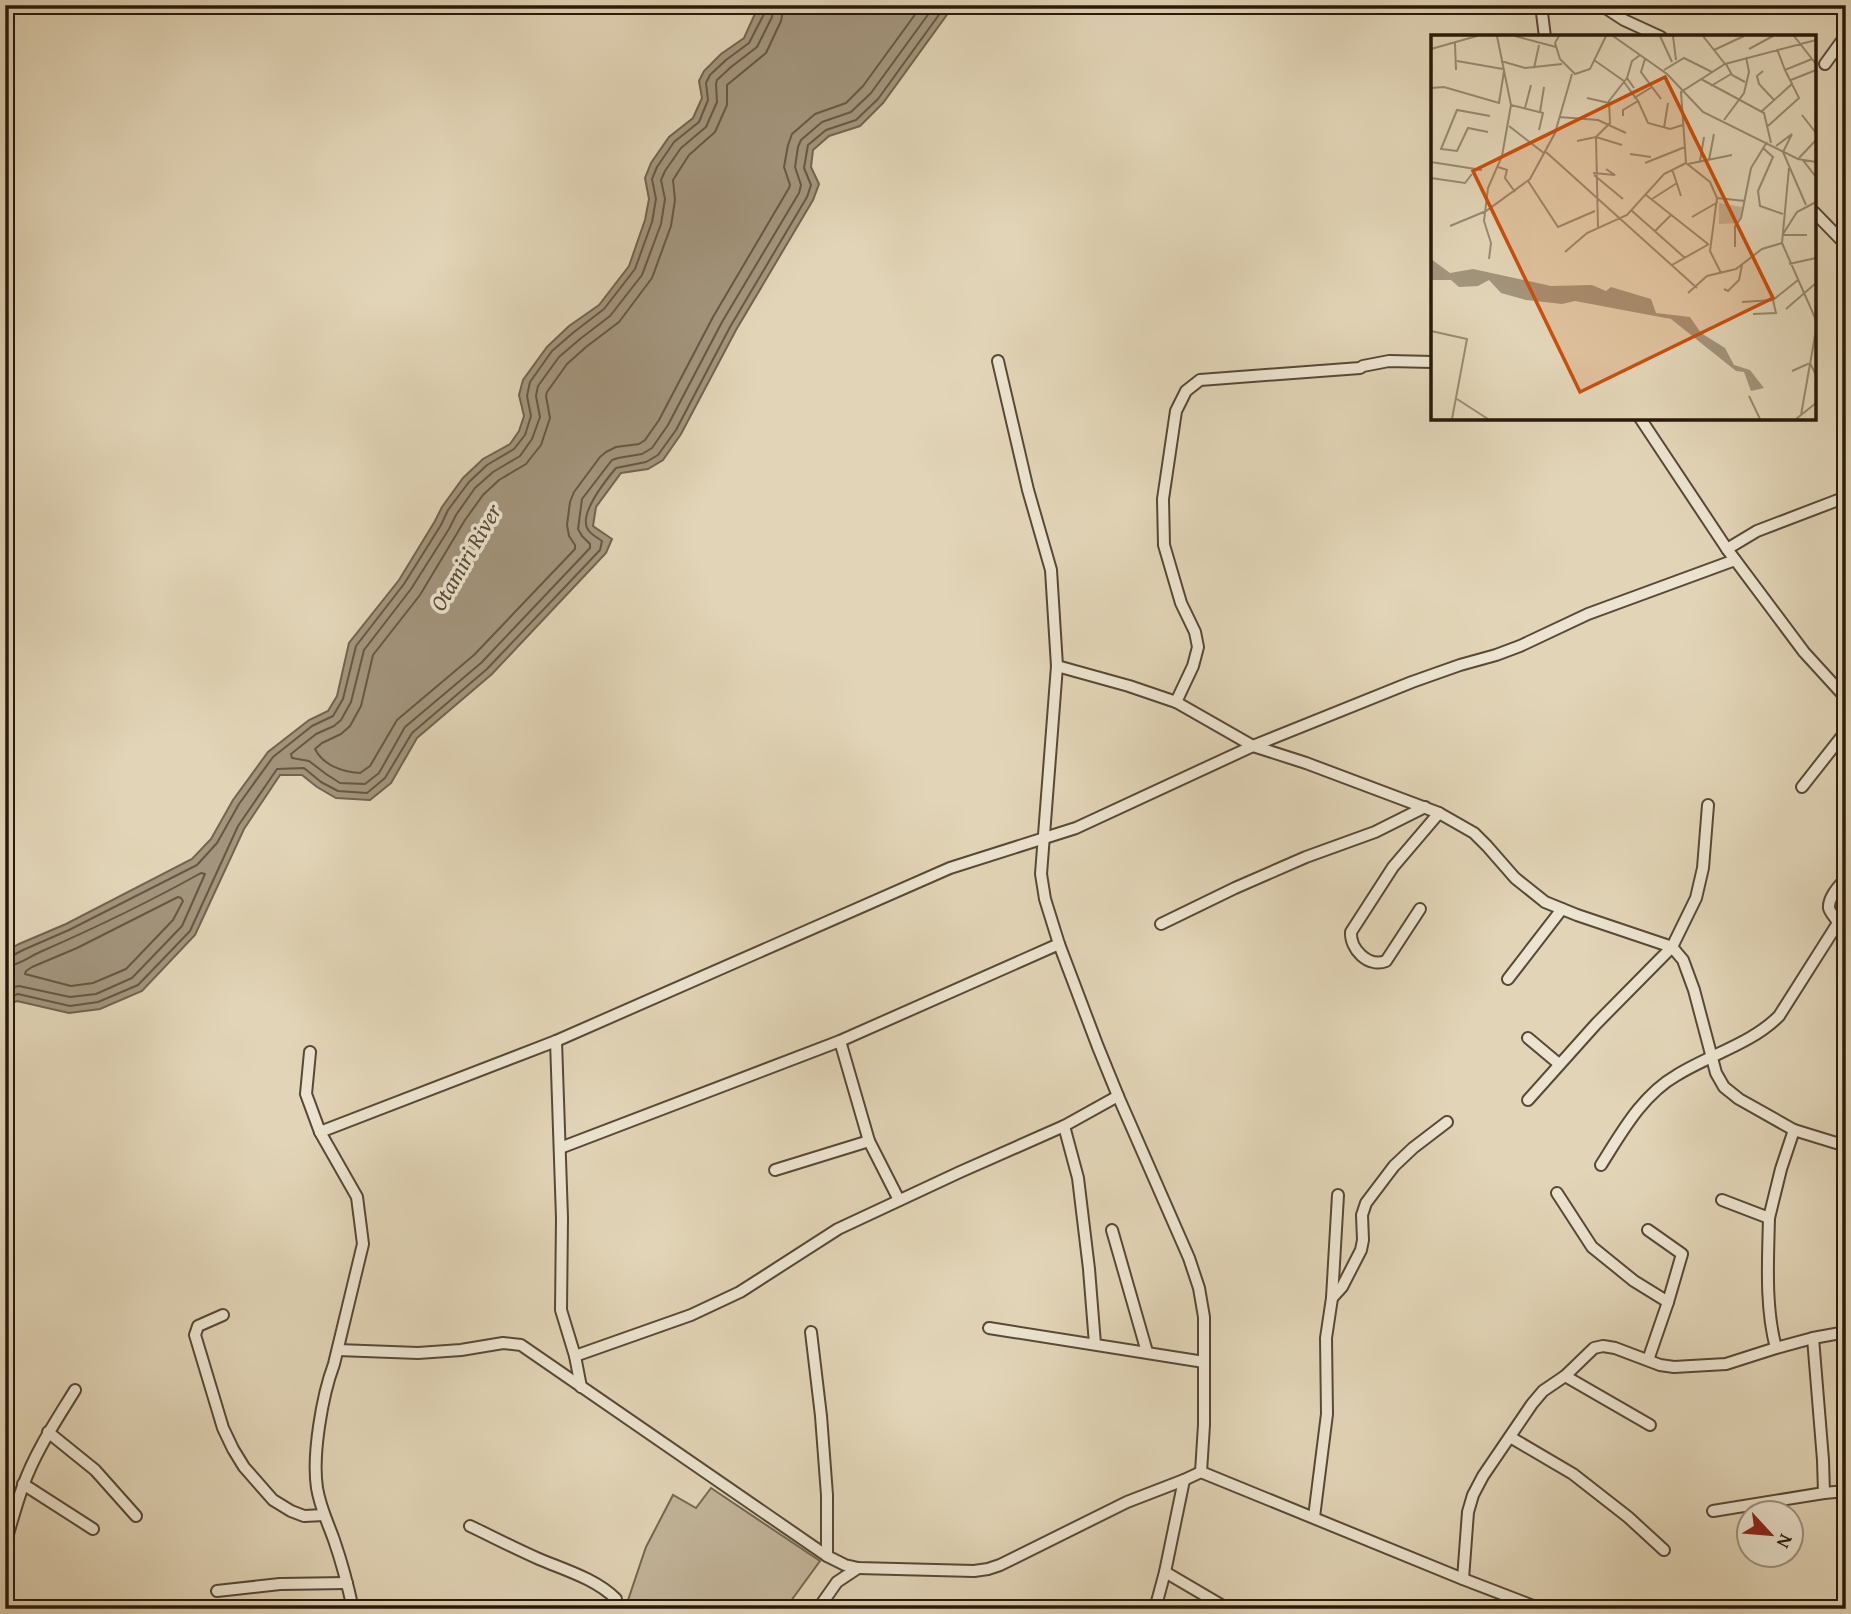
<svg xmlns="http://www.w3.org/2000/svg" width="1851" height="1614" viewBox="0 0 1851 1614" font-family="'Gentium Book Plus',serif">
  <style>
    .green { fill: #c3b59a; stroke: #766752; stroke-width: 2 }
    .water { fill: #a3957d; stroke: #73634f; stroke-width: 2 }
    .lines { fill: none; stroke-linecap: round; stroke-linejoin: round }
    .shore { stroke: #665744; stroke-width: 2 }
    .street-casing { stroke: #584836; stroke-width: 14 }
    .street { stroke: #ece4d0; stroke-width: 10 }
    .labels { text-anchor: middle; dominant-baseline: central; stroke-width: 7; stroke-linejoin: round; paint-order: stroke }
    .water-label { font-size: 23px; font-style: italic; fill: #5a4b39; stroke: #ece4d0 }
    .inset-road { fill: none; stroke: #988a72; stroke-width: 2 }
    .view { fill: #cc4f0c; fill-opacity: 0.15; stroke: #cc4f0c; stroke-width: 3.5 }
    .inset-edge { fill: none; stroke: #2a190b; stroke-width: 3.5 }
  </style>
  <rect width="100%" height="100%" fill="#e2d5b7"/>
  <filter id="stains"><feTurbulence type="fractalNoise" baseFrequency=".00286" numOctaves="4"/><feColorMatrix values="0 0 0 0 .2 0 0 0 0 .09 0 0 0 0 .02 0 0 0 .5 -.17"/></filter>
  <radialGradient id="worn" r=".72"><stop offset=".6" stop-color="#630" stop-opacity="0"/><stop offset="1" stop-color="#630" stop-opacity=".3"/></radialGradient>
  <!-- green -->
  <polygon class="green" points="711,1488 820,1561 785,1609 625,1609 646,1547 673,1495 696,1508"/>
  <!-- water -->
  <polygon class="water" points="759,5 954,5 883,103 860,126 829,136 813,150 811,167 819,184 813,200 736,330 681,434 663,460 648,469 621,473 596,507 593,526 612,539 606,553 492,674 417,738 391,783 370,800 336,798 317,787 302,775 280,775 244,829 195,935 142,991 100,1009 69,1013 17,1001 5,1006 5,952 19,944 66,924 192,859 211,839 233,800 268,752 309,720 328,711 337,696 349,643 399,580 435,521 442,507 463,478 483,459 510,444 519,431 524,416 519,395 523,380 547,347 569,326 599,305 629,266 645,220 649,199 645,178 651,163 669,137 693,118 702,98 699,81 704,71 721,54 744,38"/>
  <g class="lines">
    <!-- shore -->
    <g class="shore">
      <polyline points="774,5 772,17 757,47 731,67 717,80 716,84 717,102 706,127 681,148 665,171 661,180 665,199 661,224 642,275 610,316 580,339 559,357 538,386 536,396 540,417 532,439 520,456 493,472 475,488 456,515 449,529 411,589 364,650 351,702 341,720 334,726 316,734 291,754 292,758 309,761 326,774 340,783 365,784 379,773 405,727 481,663 590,548 590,544 582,536 578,529 582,499 612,460 618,458 642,454 652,448 668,425 722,322 799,193 801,185 795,167 798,147 801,140 822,122 851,112 871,93 935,5"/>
      <path d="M784,5l-3,16 -15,32 -39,32v20l-12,27 -26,23 -16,25 2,20 -4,26 -19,52 -33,44 -33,25 -19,17 -20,28 -1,4 4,22 -9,27 -15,19 -27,16 -16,15 -18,25 -45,75 -47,60 -12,51 -11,20 -9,8 -19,9 -7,6c8,16 27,23 45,24l10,-7 27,-46 77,-65 101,-106v-4l-6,-9 -2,-11 3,-23 4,-10 26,-35 6,-5 10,-5 23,-3 6,-4 14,-20 54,-103 76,-129 1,-3 -6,-18 4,-22 4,-11 23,-20 31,-11 17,-17 59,-81"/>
      <polygon points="178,897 181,898 183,901 173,920 126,969 93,983 71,986 25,974 26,971 32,967 77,948"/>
      <polyline points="5,958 10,957 23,950 69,930 197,865 217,843 239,804 273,757 312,726 333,716 343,699 356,646 404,584 441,525 448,510 469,482 487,465 514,449 525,435 531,416 527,396 530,382 552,351 574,332 604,309 635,269 652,222 656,199 652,179 657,167 674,142 699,122 708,100 706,83 710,75 726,60 749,43 764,14 765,5"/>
      <path d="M5,967c12,-1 24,-10 35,-15 55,-24 109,-50 161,-79l4,1 -23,52 -50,52 -36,16 -26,3 -51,-11 -14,3"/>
      <path d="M5,998l13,-4 52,12 28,-4 40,-17 52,-54 48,-105 39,-57 27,-1 17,14 17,9 29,2 18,-15 27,-45 75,-64 113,-119 2,-9c-4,-3 -10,-6 -13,-10 -13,-15 17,-51 27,-63l30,-6 12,-7 18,-25 54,-103 77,-130 4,-12 -7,-17 4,-23 18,-15 30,-10 22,-21 68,-94"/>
    </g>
    <!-- street casing -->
    <g class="street-casing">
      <g id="street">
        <polyline points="1541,5 1545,37"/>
        <polyline points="1601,5 1624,20 1661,37"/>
        <polyline points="1825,64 1846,35"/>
        <polyline points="1814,212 1846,245"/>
        <polyline points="998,361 1028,490 1051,570 1057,666 1041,874 1045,899 1059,944 1098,1047 1118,1096 1189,1258 1199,1288 1204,1317 1204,1425 1201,1472"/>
        <polyline points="1640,418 1727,549 1804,652 1846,698"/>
        <polyline points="1727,549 1757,531 1846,497"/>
        <polyline points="1057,666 1129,686 1176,702 1253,746 1306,763 1439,813 1474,833 1487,846 1515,878 1545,902 1577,915 1672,947 1683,960 1694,990 1716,1073 1724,1087 1739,1099 1794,1130 1846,1146"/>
        <polyline points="1176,702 1193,666 1198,647 1195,632 1181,603 1164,545 1163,499 1176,411 1186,391 1200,380 1360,368 1363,366 1389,361 1433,362"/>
        <polyline points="1802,787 1846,731"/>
        <path d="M1420,909l-34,52c-18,7 -36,-12 -35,-29l42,-65 46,-54"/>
        <polyline points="1161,924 1235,888 1306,857 1375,832 1425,807"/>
        <polyline points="1508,979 1562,909"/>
        <polyline points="1528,1038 1559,1064"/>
        <polyline points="556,1041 562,1218 561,1310 575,1356 581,1387"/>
        <polyline points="840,1041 869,1141 899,1200"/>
        <path d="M310,1052l-4,42 14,38 37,65 6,47 -29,120c-12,32 -22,91 -17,124 3,19 11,35 17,52 8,23 14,46 19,69"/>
        <polyline points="1528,1100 1596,1024 1672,947 1696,898 1703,868 1708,805"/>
        <polyline points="1064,1126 1078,1178 1089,1269 1095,1344"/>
        <polyline points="320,1132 556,1041 950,868 1076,828 1253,746 1412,682 1460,665 1496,655 1520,646 1588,614 1735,560"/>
        <polyline points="560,1148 840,1041 1059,944"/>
        <path d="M1601,1165c21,-33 41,-70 76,-90 34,-21 74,-31 102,-59l59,-93c-2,-5 -8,-10 -9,-15 -1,-11 11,-23 17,-30"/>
        <polyline points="775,1170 869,1141"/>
        <polyline points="1557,1193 1592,1247 1634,1281 1668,1302"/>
        <path d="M1722,1200l47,18c-1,43 -4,89 7,130l37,-10 33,-6"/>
        <polyline points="1769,1218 1781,1169 1794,1130"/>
        <polyline points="1112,1230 1147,1352"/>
        <polyline points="1648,1230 1682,1254 1668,1302 1648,1360"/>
        <polyline points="1332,1298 1342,1287 1361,1250 1363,1240 1362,1215 1366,1203 1394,1166 1413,1148 1447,1122"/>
        <polyline points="223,1315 198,1326 195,1335 223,1428 233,1449 244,1467 273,1500 291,1511 304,1516 324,1515"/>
        <polyline points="989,1328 1204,1362"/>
        <polyline points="811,1332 821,1416 827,1495 827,1556"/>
        <polyline points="338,1350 418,1353 461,1350 503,1343 521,1345 827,1556 845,1565 858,1568 974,1571 988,1569 1000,1565 1127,1502 1184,1480 1201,1472 1463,1579 1541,1609"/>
        <polyline points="575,1356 691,1315 740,1292 838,1229 960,1172 1064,1126 1118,1096"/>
        <polyline points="1565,1376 1650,1425"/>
        <polyline points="48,1432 95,1470 136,1516"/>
        <polyline points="1510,1437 1573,1474 1628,1517 1664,1550"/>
        <polyline points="23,1484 93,1529"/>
        <polyline points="1824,1493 1846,1491"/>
        <polyline points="1713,1511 1824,1493 1823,1460 1813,1338"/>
        <polyline points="1314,1517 1327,1414 1326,1338 1332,1298 1338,1195"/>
        <path d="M470,1526c23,11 46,23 69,33 26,11 57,20 77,40l-1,10"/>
        <path d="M5,1544c6,-19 11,-39 18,-58 12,-34 33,-65 52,-96"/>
        <polyline points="1165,1572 1228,1609"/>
        <polyline points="1463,1579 1468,1512 1473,1495 1483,1476 1532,1404 1543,1391 1565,1376 1594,1348 1603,1346 1615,1348 1660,1365 1674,1367 1726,1364 1776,1348"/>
        <polyline points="217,1591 280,1584 347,1583"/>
        <polyline points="818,1609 837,1582 858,1568"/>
        <polyline points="1155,1609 1165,1572 1184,1480"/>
      </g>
    </g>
    <!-- street -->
    <use href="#street" class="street"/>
  </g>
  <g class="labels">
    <!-- water labels -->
    <g class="water-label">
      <text transform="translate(465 557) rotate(-60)">Otamiri River</text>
    </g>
  </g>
  <!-- overview -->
  <g transform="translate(1431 35)">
    <rect width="385" height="385" fill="#e2d5b7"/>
    <path d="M288,168l23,4 -3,16 -20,1z" fill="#c3b59a"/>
    <path d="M0,224l19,14 23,-4 78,17 41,-1 14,6 5,-4 40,12 5,14 34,4 11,16 24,15 9,17 16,5 14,18 -13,3 -7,-19 -8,-1 -65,-52 -96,-18 -13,3 -36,-4 -25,-7 -12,-13 -11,6 -19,1 -8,-7h-20z" fill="#a3957d"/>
    <path class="inset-road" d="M66,1l14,69 32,8 -4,17M84,1l41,11M128,1l-4,7 5,16 15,15 15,-5 16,-33M182,1l54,38 36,38 95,47 18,3M229,1l12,26M242,1l3,24M272,1l22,28M363,1l22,28M24,8l1,27M0,14l46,-13M318,14l24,-13M346,14l8,21 27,-11M283,15l30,-14M214,24l-4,13 11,15M163,25l30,21M26,26l46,8M70,26l24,7 37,-4M295,29l6,11 13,7M103,33l5,-23M233,35l20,-12 28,14M332,36l-6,5 2,8 15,16M270,44l63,34 7,30M360,45l25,-10M280,51l20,-12M0,53l13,-1 55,16 5,-32M203,53l-7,-10 5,-17 8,-6M156,63l22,5M203,63l18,-11 9,12M207,66l10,22 22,6 13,-4M94,73l6,-23M331,76l31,-28M109,77l4,-25M371,80l14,18M192,81v-6l15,-9 -14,-19M128,82l39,3 28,13M293,85l20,-27 5,-21 -3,-15M78,91l36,28M337,91l31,-28 -14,-28M233,93l4,-25M57,97l-20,-4 -11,23 -16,-2 16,-39 33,6M146,106l19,-4 26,8M345,111l16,-12 -9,18 23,53M332,113l10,9 -15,34 2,15 23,8M115,117l151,136M199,119l21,3M368,123l17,-18M371,124l14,18M278,125l5,-26M269,126l4,-24M0,127l51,8M214,128l40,-16M257,129l44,-9M67,132l9,3 -2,8 10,14M358,133l-7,75 34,77M241,134l9,27M162,138l22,2 -9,-6M163,140l29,24M0,143l34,5 7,-9M97,146l30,46 37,-16M215,160l62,49M286,163l28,3M221,164l25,-16M200,175l54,48M261,182l26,-15M19,191l36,-15 44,-32 25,-46 17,-59M167,192l-2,-90 14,-14 -1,-22 18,-23M224,196l16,-16M352,199l14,-22 19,-10M351,200h25M304,212v-21l6,-8 10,-50 16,-26M134,217l22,-19 40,-18 37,-41 22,-11M58,224l2,-16 -7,-22 4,-33 14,-32 9,-51M358,229l27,-6M241,230l37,-21M290,238l-11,-22 7,-53 -7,-16 -24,-19 -5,-71 44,-28 91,-24M293,254l4,2 11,-11 3,-15M257,258l19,-17 29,-7 26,-20 20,-6M311,267l31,-2 25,-20M355,274l30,-26M322,279l23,-1 -3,-13M0,296l36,8 -15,80M361,336l18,-8 6,12M318,361l11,23M26,364l31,20M370,380l15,-85M365,384l20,-16"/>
    <path class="view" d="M234,42l108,221 -193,94 -107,-221z"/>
    <rect width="385" height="385" class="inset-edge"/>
  </g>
  <!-- margin -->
  <rect width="1851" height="1614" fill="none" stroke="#e2d5b7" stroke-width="28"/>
  <rect x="7" y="7" width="1837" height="1600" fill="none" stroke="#2a190b" stroke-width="3.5"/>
  <rect x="14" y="14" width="1823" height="1586" fill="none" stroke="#2a190b" stroke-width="2"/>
  <!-- north arrow -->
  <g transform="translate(1770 1534) rotate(116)"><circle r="33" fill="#ece4d0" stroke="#9e9381" stroke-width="2"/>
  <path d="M0-5L12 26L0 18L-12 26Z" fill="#8f2418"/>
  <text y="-10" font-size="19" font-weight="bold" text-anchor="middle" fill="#2a190b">N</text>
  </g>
  <rect width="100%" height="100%" filter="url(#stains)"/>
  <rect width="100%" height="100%" fill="url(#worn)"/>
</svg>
